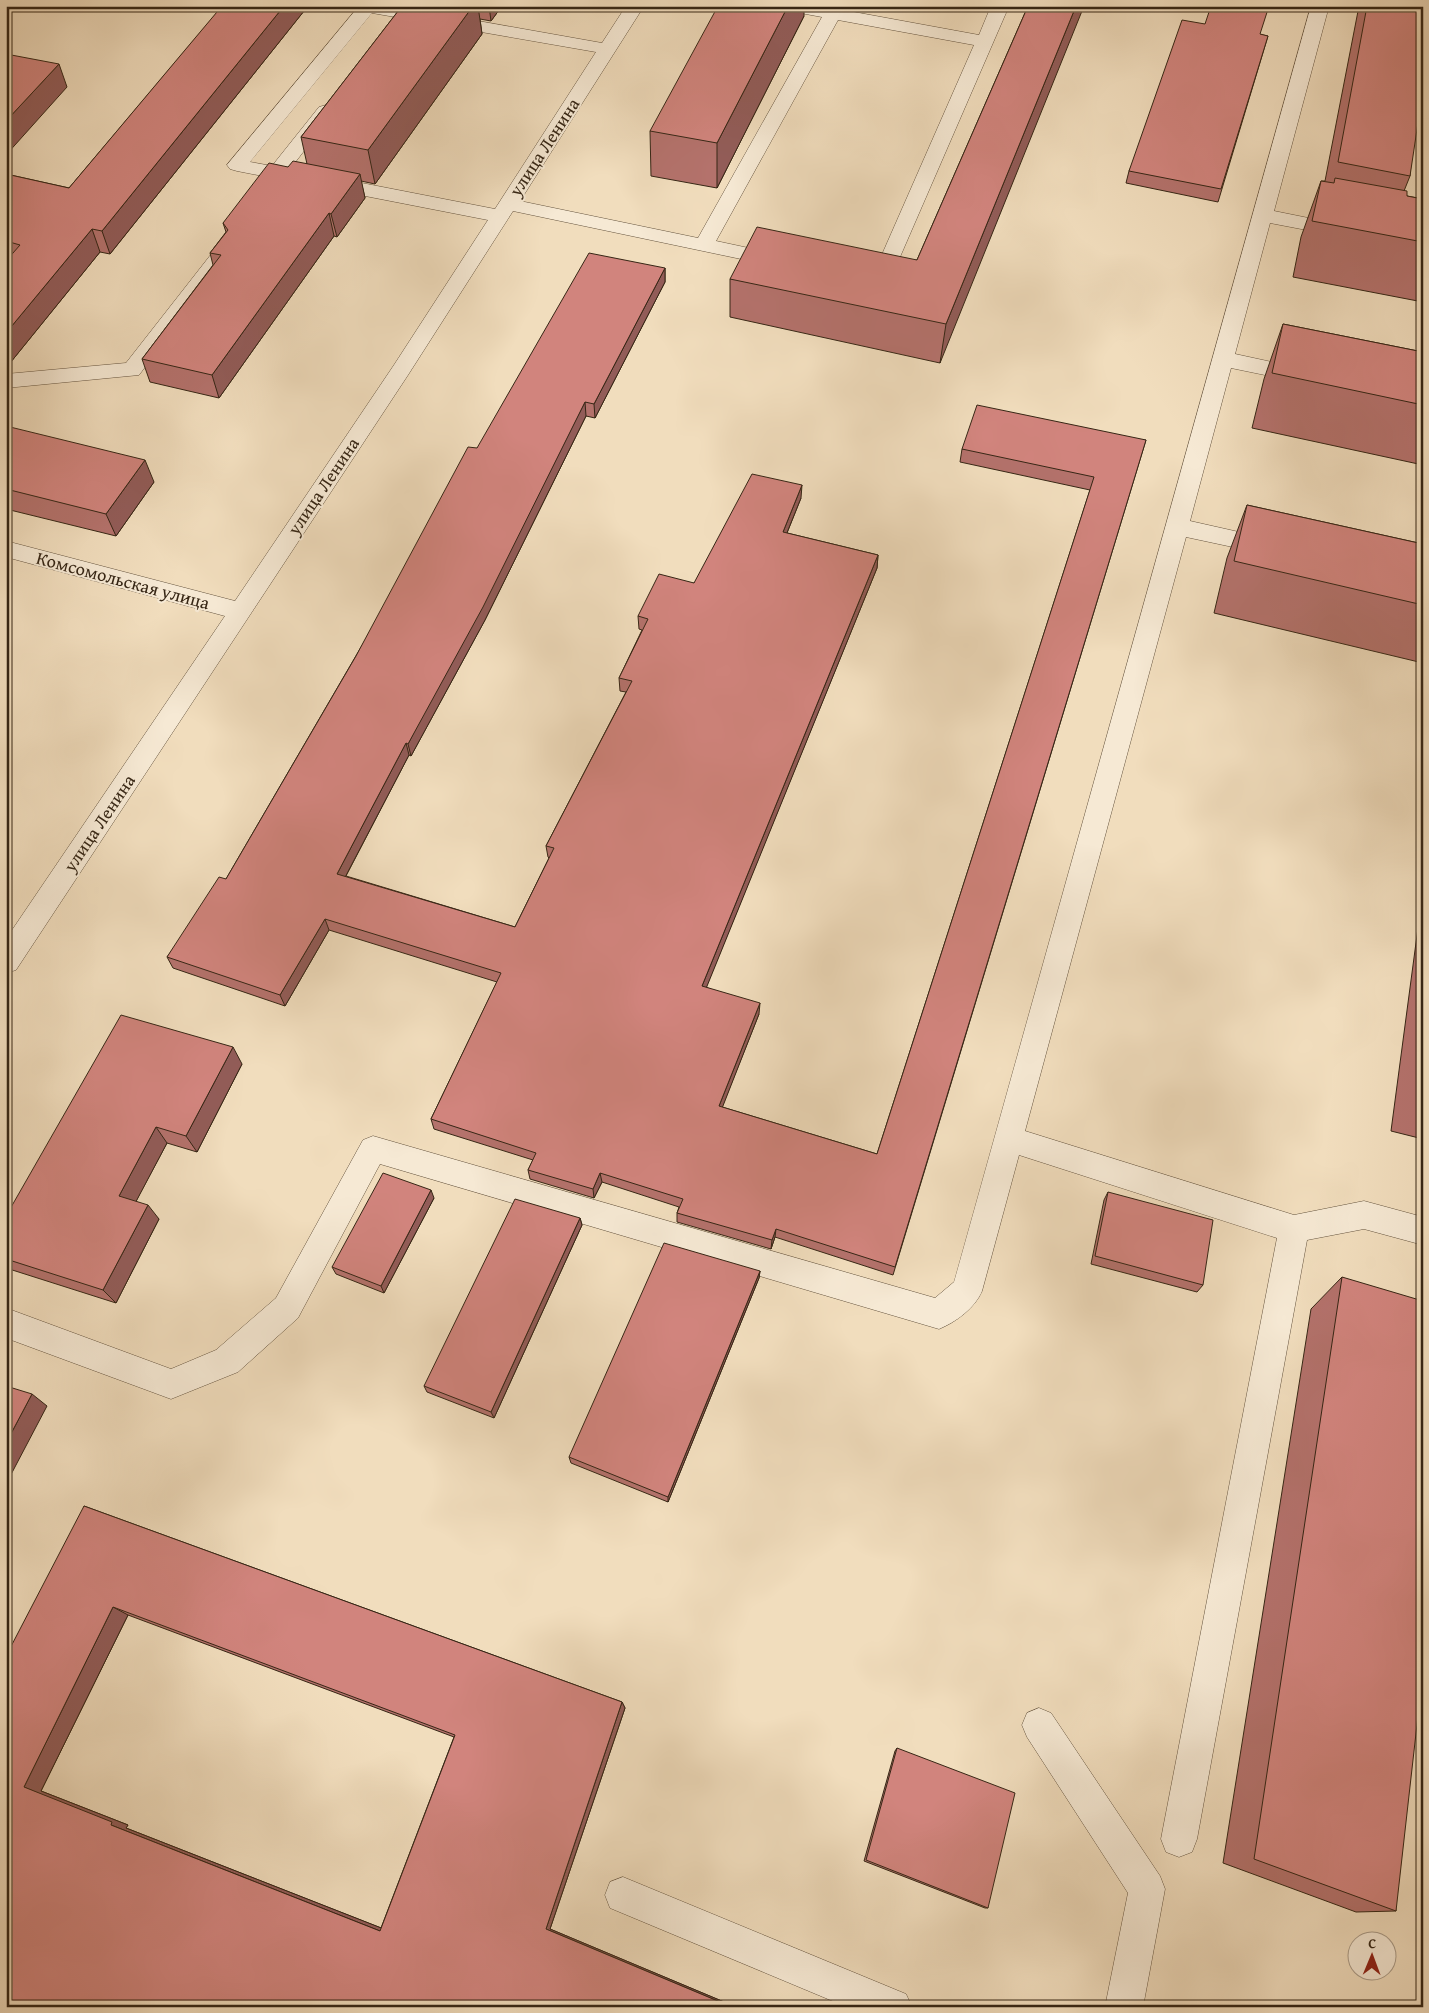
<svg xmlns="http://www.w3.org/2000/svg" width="1429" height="2013" viewBox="0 0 1429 2013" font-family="'Gentium Book Plus',serif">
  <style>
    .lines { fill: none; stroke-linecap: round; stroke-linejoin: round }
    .minor-casing { stroke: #65543f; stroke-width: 1 }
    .minor { fill: #f6e9d4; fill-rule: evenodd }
    .wall { fill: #b4726c; stroke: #362615; fill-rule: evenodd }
    .shaded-wall { fill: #925c58; stroke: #362615 }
    .building { fill: #d1847d; stroke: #362615; fill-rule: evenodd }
    .labels { text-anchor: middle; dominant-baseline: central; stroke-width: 4; stroke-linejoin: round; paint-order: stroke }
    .street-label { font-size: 18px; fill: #362615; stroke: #f6e9d4 }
  </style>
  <rect width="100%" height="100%" fill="#f1ddbd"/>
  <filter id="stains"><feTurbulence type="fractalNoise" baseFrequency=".004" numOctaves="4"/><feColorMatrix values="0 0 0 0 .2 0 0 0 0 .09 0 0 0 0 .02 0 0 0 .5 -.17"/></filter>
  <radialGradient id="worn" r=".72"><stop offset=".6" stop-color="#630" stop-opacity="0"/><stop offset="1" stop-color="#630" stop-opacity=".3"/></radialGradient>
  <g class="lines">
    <!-- minor casing -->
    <g class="minor-casing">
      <g id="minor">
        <path d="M359,6h35l208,37 24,-37h18l-124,195 178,37 124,-221 -38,-7 -3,-4h65l-3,4 136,25 12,-29h18l-122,281 -7,2 -14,-3 -3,-5 3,-5 7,-1 101,-230 -136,-25 -122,221 70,15 3,5 -3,5 -7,1 -266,-56 -105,164 -392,595 -10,3v-34l219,-323 -219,-59v-16l229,60 159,-236 94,-145 -251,-49 -7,-2 -3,-4zM372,13l224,39 -101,157 -205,-40 45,-58 -2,-4 -7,-2 -7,2 -47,59 -22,-4z"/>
        <path d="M1311,6h18l-55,205 69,14 7,2 3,4 -3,4 -7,2 -73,-14 -35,131 69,15 8,2 3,5 -3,5 -8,2 -73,-15 -41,153 80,18 8,2 3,6 -3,6 -8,2 -84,-18 -161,594 269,84 70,-14 59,16v28l-59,-16 -57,11 -110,599 -5,13 -13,5 -13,-5 -5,-13 116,-601 -258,-83 -37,136c-7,17 -26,31 -43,38l-559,-165 -82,154 -60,54 -67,27 -165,-61v-30l165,61 45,-19 60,-52 87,-158 10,-4 562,162 19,-16z"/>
        <polygon points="223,246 230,248 233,252 139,375 6,388 6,374 126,363 216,248"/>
        <polygon points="1039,1708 1051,1713 1160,1876 1165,1889 1143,2007 1105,2007 1128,1893 1027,1737 1022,1725 1027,1713"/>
        <polygon points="623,1877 906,1994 912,2007 847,2007 610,1908 605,1895 610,1882"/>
      </g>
    </g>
    <!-- minor -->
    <use href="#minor" class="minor"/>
  </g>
  <!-- wall -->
  <g class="wall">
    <polygon points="218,6 308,6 110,254 100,252 6,368 6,174 69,188 222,7"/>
    <polygon points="402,6 502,6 491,21 480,19 482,34 375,184 361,181 365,198 337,237 334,236 219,398 150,382 142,359 213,265 210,253 226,232 223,223 288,167 307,164 301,137"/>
    <polygon points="1028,6 940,363 730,317 730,279 917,260"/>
    <polygon points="1359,6 1423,6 1410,176 1404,191 1407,196 1423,199 1423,302 1293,277 1301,237 1321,181 1325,181"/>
    <polygon points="804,16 717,188 651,176 650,131"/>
    <polygon points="1205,24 1268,36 1218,202 1126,183 1129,171"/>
    <polygon points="665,268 665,282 595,418 586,416 485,620 411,756 409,755 346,876 515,927 549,858 548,857 546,846 626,692 620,691 619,678 642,630 639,629 638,616 694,583 801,498 787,533 878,555 877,568 706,987 759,1014 722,1107 877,1154 1090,490 960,462 962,449 1146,440 893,1275 775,1237 771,1249 677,1222 677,1213 679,1207 602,1182 594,1198 530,1179 528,1170 533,1160 434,1129 431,1119 497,982 329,930 285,1006 173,968 167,957 226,879 477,448"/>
    <polygon points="1283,324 1423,352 1423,465 1252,428 1264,379"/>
    <polygon points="6,426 154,482 116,536 6,509"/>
    <polygon points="1247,505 1423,544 1423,663 1214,613 1227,558"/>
    <polygon points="1423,890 1423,1139 1391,1131"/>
    <polygon points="242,1064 197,1152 167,1143 136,1201 159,1219 116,1303 6,1268 6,1216"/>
    <polygon points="1108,1192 1203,1285 1197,1292 1091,1264 1104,1200"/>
    <polygon points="434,1198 384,1293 336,1274 332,1267"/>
    <polygon points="580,1218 582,1225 494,1418 427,1392 424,1386"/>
    <polygon points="760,1271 759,1278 668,1502 571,1463 569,1457"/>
    <polygon points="1342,1277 1396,1911 1356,1912 1223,1863 1311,1309"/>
    <path d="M84,1506l538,196 3,6 -75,221 186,78h-730zM128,1615l326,122 -73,191 -255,-100 2,-3 -87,-34z"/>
    <polygon points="897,1748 988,1908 985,1908 864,1861 895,1751"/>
  </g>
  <!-- shaded-wall -->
  <g class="shaded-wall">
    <polygon points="284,6 308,6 110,254 102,231"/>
    <polygon points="473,6 478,6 482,34 375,184 368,150"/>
    <polygon points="489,6 502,6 491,21"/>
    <polygon points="788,6 804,6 804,16 717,188 717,143"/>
    <polygon points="1076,6 1084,6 940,363 946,324"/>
    <polygon points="59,64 67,87 6,155 6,121"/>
    <polygon points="360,174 365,198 337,237 331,214"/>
    <polygon points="329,213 334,236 219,398 212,375"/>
    <polygon points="92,229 100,252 6,368 6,333"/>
    <polygon points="665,268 665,282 595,418 594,404"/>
    <polygon points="585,402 586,416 485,620 411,756 408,744"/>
    <polygon points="145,460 154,482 116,536 106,514"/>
    <polygon points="802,485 801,498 782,545 783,532"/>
    <polygon points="878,555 877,568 703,996 702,986"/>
    <polygon points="406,743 409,755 341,885 337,874"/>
    <polygon points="325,919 329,930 285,1006 280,995"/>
    <polygon points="760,1003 759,1014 719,1116 719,1106"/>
    <polygon points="233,1047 242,1064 197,1152 186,1136"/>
    <polygon points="156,1127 167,1143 131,1211 119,1196"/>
    <polygon points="600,1173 602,1182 594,1198 593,1189"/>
    <polygon points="431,1190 434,1198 384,1293 381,1286"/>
    <polygon points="148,1205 159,1219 116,1303 103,1290"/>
    <polygon points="580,1218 582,1225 494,1418 491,1412"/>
    <polygon points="776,1229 775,1237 771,1249 772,1240"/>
    <polygon points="760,1271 759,1278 668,1502 668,1497"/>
    <polygon points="32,1394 47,1406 6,1484 6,1443"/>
    <polygon points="113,1607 128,1615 41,1791 128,1825 126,1828 389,1931 380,1931 111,1825 24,1787"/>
    <polygon points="622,1702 625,1708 550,1929 736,2007 732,2007 546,1929"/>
  </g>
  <!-- building -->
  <g class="building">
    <polygon points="222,6 284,6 102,231 92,229 6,333 6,261 20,245 6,241 6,174 69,188"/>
    <polygon points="402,6 473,6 368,150 301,137"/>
    <polygon points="718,6 788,6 717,143 650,131"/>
    <polygon points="1028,6 1076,6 946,324 730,279 757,227 917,260"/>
    <polygon points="1211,6 1269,6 1260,34 1268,36 1221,189 1129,171 1182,20 1205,24"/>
    <polygon points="1367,6 1423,6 1423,89 1410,176 1338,162"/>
    <polygon points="6,54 59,64 6,121"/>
    <polygon points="293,161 360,174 331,214 329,213 212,375 142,359 221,255 210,253 228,230 223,223 269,163 288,167"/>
    <polygon points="1335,178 1407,191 1407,196 1423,199 1423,242 1312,221 1321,181 1334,183"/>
    <polygon points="589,253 665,268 594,404 585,402 483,607 408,744 406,743 337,874 515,927 554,848 546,846 632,681 619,678 648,619 638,616 659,574 694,583 752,474 802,485 783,532 878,555 702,986 760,1003 719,1106 877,1154 1094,477 962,449 977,405 1146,440 895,1267 776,1229 772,1240 677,1213 683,1199 600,1173 593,1189 528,1170 536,1153 431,1119 501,973 325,919 280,995 167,957 219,877 226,879 356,656 468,447 477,448"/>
    <polygon points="1283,324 1423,352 1423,405 1272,373"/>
    <polygon points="6,426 145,460 106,514 6,489"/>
    <polygon points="1247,505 1423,544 1423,605 1234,561"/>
    <polygon points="121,1015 233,1047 186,1136 156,1127 119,1196 148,1205 103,1290 6,1259 6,1216"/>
    <polygon points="383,1173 431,1190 381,1286 332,1267"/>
    <polygon points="1108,1192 1213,1220 1203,1285 1095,1256"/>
    <polygon points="515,1199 580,1218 491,1412 424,1386"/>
    <polygon points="664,1243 760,1271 668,1497 569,1457"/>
    <polygon points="1342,1277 1423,1301 1423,1671 1396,1911 1254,1859"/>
    <polygon points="6,1386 32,1394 6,1443"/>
    <path d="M84,1506l538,196 -76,227 186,78h-726v-351zM113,1607l342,128 -75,196 -269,-106 1,-3 -88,-35z"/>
    <polygon points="897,1748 1015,1793 988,1908 866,1860"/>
  </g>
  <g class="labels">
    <!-- street labels -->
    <g class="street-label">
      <text transform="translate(544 147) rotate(-57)">улица Ленина</text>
      <text transform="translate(323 486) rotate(-56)">улица Ленина</text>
      <text transform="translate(123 580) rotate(15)">Комсомольская улица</text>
      <text transform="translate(99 823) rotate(-56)">улица Ленина</text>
    </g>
  </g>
  <!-- margin -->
  <rect width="1429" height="2013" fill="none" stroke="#f1ddbd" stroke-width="25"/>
  <rect x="8" y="8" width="1414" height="1998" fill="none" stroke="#362615" stroke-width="2.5"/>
  <rect x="12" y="12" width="1404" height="1988" fill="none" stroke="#362615"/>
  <!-- north arrow -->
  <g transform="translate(1372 1956) rotate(1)"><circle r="24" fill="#f6e9d4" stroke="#a99b88"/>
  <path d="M0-4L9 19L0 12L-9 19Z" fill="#8f2418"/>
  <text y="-8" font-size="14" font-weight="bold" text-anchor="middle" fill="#362615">С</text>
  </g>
  <rect width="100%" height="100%" filter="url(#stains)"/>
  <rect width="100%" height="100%" fill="url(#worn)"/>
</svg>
